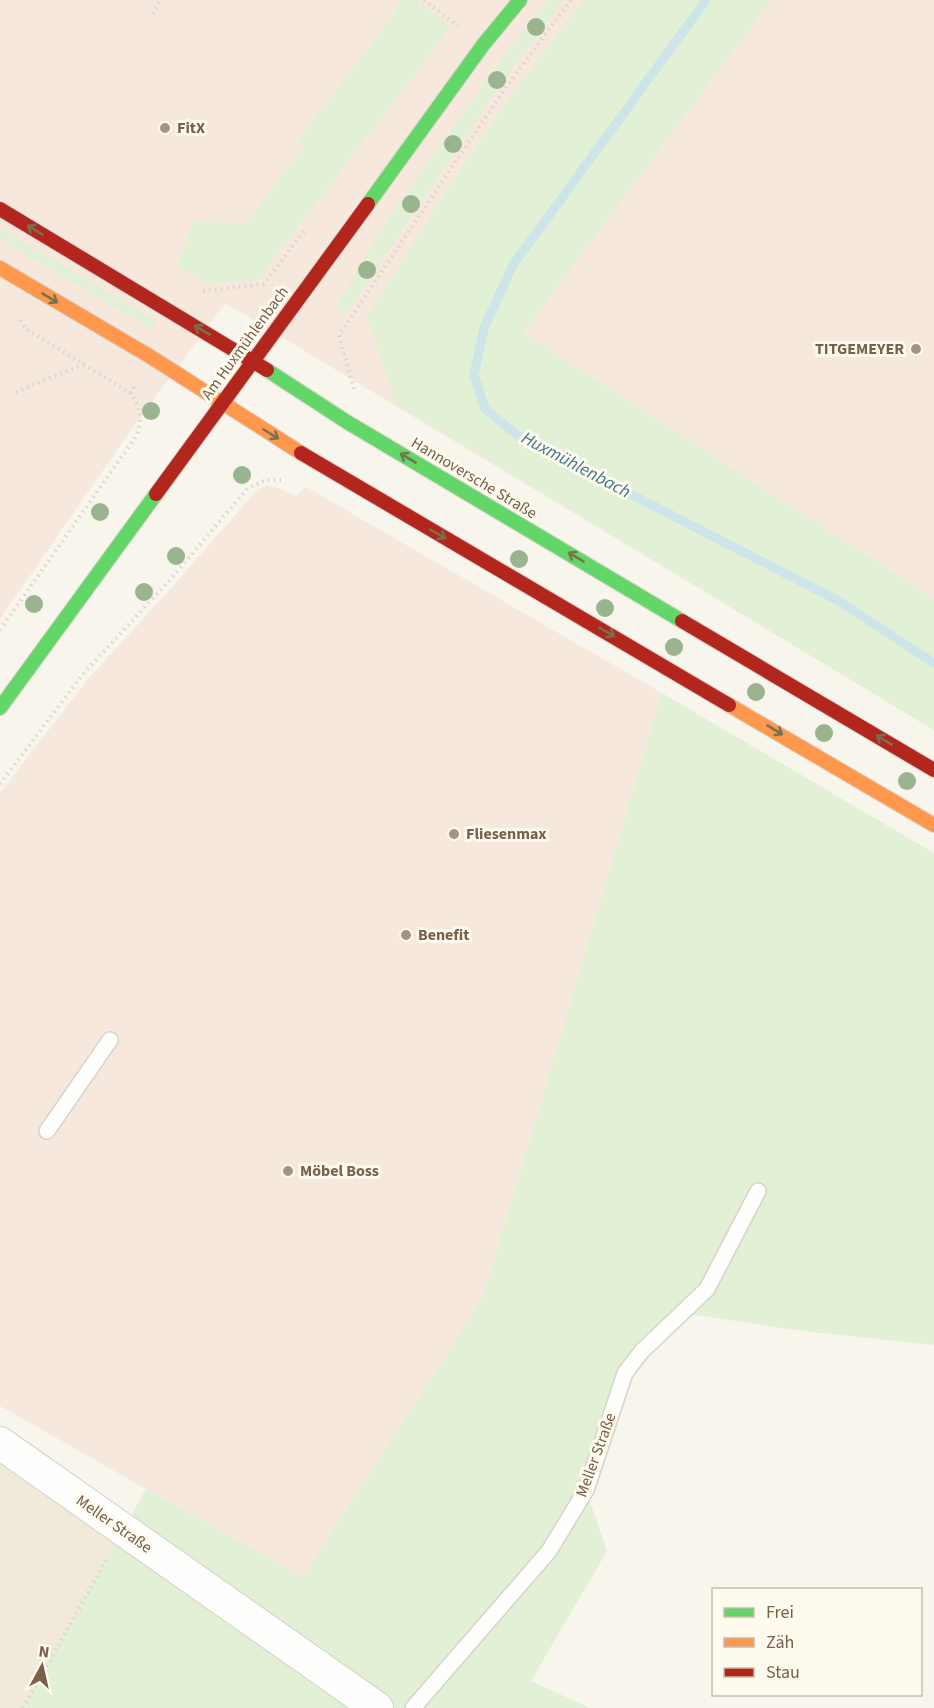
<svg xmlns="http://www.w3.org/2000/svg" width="934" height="1708" viewBox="0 0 934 1708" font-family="'Source Sans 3',sans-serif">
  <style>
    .residential { fill: #f1e9d9 }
    .commercial { fill: #f6e8dc }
    .green { fill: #e2f0d6 }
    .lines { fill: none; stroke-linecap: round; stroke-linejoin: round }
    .stream { stroke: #cde4e9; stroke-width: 9 }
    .lane-casing { stroke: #d7d2ca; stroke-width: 18 }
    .street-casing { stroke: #d7d2ca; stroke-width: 34 }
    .fast-casing { stroke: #d8d2c9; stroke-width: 16 }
    .slow-casing { stroke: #d8d2c9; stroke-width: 16 }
    .jam-casing { stroke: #d8d2c9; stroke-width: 16 }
    .path { stroke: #dbd5ce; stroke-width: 4; stroke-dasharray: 1.5 4.5; stroke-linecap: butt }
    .lane { stroke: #fefefc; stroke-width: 15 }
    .street { stroke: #fefefc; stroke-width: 32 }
    .fast { stroke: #63d668; stroke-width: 14 }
    .slow { stroke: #ff974d; stroke-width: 14 }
    .jam { stroke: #b3261e; stroke-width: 14 }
    .tree { fill: #99b48e }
    .oneway { stroke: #75724e }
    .poi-dot { fill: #a59483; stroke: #fffaee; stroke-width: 2 }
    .labels { text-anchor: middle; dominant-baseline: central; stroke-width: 6; stroke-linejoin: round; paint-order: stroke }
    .poi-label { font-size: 16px; font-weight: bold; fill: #78604a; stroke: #fffaee; text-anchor: start }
    .street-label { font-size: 16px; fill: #78604a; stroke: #fffaee }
    .water-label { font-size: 18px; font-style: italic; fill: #43778b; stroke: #fffaee }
  </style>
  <rect width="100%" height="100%" fill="#f8f5ec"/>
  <!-- residential -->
  <polygon class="residential" points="0,1443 123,1531 23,1708 0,1708"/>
  <!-- commercial -->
  <g class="commercial">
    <polygon points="0,0 934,0 934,730 225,303 131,430 0,619"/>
    <polygon points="267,486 276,487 295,496 306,487 662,693 483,1297 303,1578 0,1406 0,793 88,679 174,585 258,489"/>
  </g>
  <!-- green -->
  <g class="green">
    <polygon points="401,0 417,0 451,26 258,280 207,284 177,265 193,222 246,223 304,147 297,141 396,12 394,9"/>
    <polygon points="547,0 564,0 500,85 345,315 335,308 390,216 503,57"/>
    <polygon points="583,0 771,0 523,333 934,599 934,730 395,404 367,315 463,166 510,97"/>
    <polygon points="0,228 157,321 152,329 0,239"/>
    <polygon points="662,693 934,853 934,1345 802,1331 683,1313 625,1373 586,1490 607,1551 531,1681 590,1708 23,1708 146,1489 303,1577 483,1297"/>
  </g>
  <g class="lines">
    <!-- stream -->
    <polyline class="stream" points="706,0 513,265 484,328 474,375 485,409 521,438 837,600 934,663"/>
    <!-- lane casing -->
    <g class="lane-casing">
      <g id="lane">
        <polyline points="47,1131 110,1040"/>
        <polyline points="413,1708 549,1551 586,1490 625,1373 642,1351 707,1289 758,1191"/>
      </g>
    </g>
    <!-- street casing -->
    <g class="street-casing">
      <polyline id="street" points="0,1443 377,1708"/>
    </g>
    <!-- fast casing -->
    <g class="fast-casing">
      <g id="fast">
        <polyline points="368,204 483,45 520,0"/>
        <polyline points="267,370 347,422 682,621"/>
        <polyline points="0,708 156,494"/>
      </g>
    </g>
    <!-- slow casing -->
    <g class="slow-casing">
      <g id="slow">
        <polyline points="0,268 151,357 301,453"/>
        <polyline points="729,705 934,825"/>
      </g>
    </g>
    <!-- jam casing -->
    <g class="jam-casing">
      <g id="jam">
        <polyline points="0,209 267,370"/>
        <polyline points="301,453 729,705"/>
        <polyline points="156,494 368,204"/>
        <polyline points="682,621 934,770"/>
      </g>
    </g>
    <!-- path -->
    <g class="path">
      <polyline points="424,0 458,26"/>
      <polyline points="153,14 160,0"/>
      <polyline points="203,291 264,284 304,231"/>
      <polyline points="354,389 339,335 504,90 571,0"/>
      <polyline points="16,392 84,364"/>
      <polyline points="130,393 136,383"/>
      <path d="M0,630l137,-195c5,-17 4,-28 -7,-42l-104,-64 -7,-11"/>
      <polyline points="0,784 83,674 168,582 247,489 265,480 281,480"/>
      <polyline points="23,1708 108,1557"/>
    </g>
    <!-- lane -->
    <use href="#lane" class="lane"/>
    <!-- street -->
    <use href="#street" class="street"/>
    <!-- fast -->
    <use href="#fast" class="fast"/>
    <!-- slow -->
    <use href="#slow" class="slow"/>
    <!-- jam -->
    <use href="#jam" class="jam"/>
  </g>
  <!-- trees -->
  <g class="tree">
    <circle cx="536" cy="27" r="9"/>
    <circle cx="497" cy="80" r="9"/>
    <circle cx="453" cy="144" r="9"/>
    <circle cx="411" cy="204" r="9"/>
    <circle cx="367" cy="270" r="9"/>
    <circle cx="151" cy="411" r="9"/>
    <circle cx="242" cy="475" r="9"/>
    <circle cx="100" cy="512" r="9"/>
    <circle cx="176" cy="556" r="9"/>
    <circle cx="519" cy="559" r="9"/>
    <circle cx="144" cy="592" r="9"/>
    <circle cx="34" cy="604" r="9"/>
    <circle cx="605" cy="608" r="9"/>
    <circle cx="674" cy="647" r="9"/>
    <circle cx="756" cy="692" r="9"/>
    <circle cx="824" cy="733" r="9"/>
    <circle cx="907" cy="781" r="9"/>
  </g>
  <!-- one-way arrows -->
  <defs><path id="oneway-shaft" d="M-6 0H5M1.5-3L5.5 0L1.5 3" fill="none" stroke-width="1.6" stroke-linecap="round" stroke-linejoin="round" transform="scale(1.5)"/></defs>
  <g class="oneway">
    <use href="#oneway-shaft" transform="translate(35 230) rotate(-149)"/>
    <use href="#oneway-shaft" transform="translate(50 298) rotate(31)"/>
    <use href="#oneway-shaft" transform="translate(202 330) rotate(-149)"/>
    <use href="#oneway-shaft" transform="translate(271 434) rotate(32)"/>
    <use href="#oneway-shaft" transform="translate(408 458) rotate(-149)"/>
    <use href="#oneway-shaft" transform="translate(438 534) rotate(30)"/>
    <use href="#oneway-shaft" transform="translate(576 557) rotate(-149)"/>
    <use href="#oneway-shaft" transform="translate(607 632) rotate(30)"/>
    <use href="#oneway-shaft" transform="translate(775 730) rotate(31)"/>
    <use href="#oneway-shaft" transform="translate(884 740) rotate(-149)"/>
  </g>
  <!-- markers -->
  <g class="poi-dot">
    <circle cx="165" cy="128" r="6"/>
    <circle cx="916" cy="349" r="6"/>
    <circle cx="454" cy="834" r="6"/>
    <circle cx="406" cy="935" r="6"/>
    <circle cx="288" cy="1171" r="6"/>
  </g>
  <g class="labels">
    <!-- poi labels -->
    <g class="poi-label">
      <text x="177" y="128">FitX</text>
      <text x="904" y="349" text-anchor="end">TITGEMEYER</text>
      <text x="466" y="834">Fliesenmax</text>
      <text x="418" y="935">Benefit</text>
      <text x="300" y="1171">Möbel Boss</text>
    </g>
    <!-- street labels -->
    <g class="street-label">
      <text transform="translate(245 343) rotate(-54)">Am Huxmühlenbach</text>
      <text transform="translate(474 478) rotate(31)">Hannoversche Straße</text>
      <text transform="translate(596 1455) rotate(-70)">Meller Straße</text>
      <text transform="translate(114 1524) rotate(35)">Meller Straße</text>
    </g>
    <!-- water labels -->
    <g class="water-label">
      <text transform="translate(576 465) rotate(28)">Huxmühlenbach</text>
    </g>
  </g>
  <!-- legend -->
  <rect x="712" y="1588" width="210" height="108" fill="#fffaee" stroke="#c9bcac" stroke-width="1.5"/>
  <rect x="724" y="1608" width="30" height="9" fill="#63d668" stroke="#c9bcac" stroke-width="1.5"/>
  <text x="766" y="1618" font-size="18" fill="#78604a">Frei</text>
  <rect x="724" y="1638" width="30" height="9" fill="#ff974d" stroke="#c9bcac" stroke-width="1.5"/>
  <text x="766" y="1648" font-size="18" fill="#78604a">Zäh</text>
  <rect x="724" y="1668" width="30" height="9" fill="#b3261e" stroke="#c9bcac" stroke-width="1.5"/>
  <text x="766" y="1678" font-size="18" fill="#78604a">Stau</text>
  <!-- north arrow -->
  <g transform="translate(42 1666) rotate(8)" stroke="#fffaee" stroke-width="4.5" paint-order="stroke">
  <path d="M0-4.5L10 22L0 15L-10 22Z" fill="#78604a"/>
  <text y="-9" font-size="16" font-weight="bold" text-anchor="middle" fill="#78604a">N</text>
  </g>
</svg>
